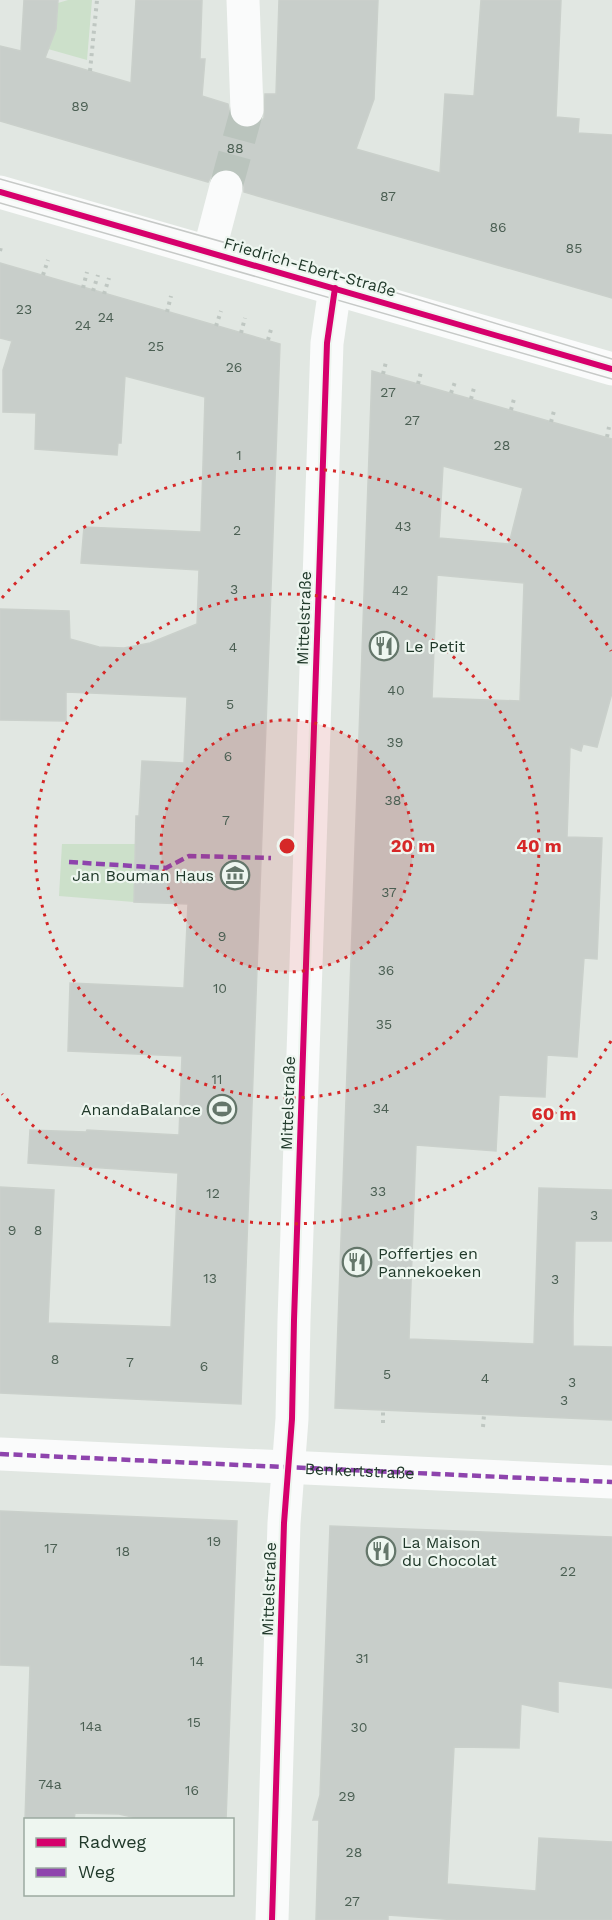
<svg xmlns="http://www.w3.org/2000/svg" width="612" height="1920" viewBox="0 0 612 1920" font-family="'Work Sans',sans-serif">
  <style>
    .green { fill: #cce0ca }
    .building { fill: #c8ceca; stroke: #cad0cb; stroke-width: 1.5; fill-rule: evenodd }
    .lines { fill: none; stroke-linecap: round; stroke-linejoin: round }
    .minor-tunnel { stroke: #bac4bd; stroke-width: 33; stroke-dasharray: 33 16; stroke-linecap: butt }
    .path { stroke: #bfc7c2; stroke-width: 4; stroke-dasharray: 3 4.5; stroke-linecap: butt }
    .minor { stroke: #fafbfb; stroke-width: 33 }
    .tram { stroke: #c6c9c7; stroke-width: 1.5 }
    .quiet { stroke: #8e44ad; stroke-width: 4.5; stroke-dasharray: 9 4.5; stroke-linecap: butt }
    .cycleway-casing { stroke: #eef6f0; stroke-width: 10 }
    .cycleway { stroke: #d6006c; stroke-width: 6 }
    .ring { fill: none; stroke: #d62828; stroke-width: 3; stroke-dasharray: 3 6 }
    .labels { text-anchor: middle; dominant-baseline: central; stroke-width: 4.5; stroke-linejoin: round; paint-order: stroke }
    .number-label { font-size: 14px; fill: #4b5f53 }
    .street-label { font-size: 16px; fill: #20392a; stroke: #eef6f0 }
    .poi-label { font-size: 16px; fill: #20392a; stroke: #eef6f0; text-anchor: start }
    .centre { fill: #d62828; stroke: #eef6f0; stroke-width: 3 }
    .ring-label { font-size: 18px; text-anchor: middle; font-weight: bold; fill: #d62828; stroke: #eef6f0; stroke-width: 4.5; stroke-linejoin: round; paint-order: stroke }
  </style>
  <rect width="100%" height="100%" fill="#e1e7e2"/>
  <!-- green -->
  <g class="green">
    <polygon points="68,0 92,0 87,60 48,49 56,29 58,3"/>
    <polygon points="62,844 135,844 134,902 59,896"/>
  </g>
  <!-- building -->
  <g class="building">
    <polygon points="24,0 58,0 56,29 45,58 131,83 136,0 202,0 200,59 205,59 202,96 228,104 231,120 239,127 247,129 256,126 264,118 265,94 276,94 279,0 378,0 374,99 356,149 440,173 445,94 474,96 481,0 561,0 556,117 579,119 578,133 612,135 612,298 244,192 244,182 240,174 231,169 220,169 213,173 208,182 0,121 0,46 21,51"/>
    <polygon points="0,263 280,344 241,1404 0,1393 0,1187 54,1190 48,1323 171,1327 178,1173 28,1163 30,1130 86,1132 87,1130 179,1135 182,1056 68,1051 70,983 184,988 188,904 134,902 136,816 139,816 142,761 184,763 187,697 66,692 66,721 0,720 0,609 69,611 70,639 99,647 124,648 150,643 197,624 199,570 81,563 84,527 201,532 205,397 125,376 121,443 118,443 117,455 35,449 36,413 3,412 3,370 12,341 0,338"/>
    <path d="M372,371l240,68v254l-15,54 -14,-3 -2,7 -11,-4 -3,90 35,1 -5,121 -13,-1 -7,99 -30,-2 -2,42 -46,-2 -3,56 -80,-6 -7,194 125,5 5,-156 73,2v51h-37l-2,77v28l39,1v73l-277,-12zM443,466l80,22 -14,56 -70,-6zM437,575l87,8 -4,118 -88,-3z"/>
    <polygon points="0,1511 237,1521 226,1820 141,1819 119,1814 75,1813 74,1820 25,1820 30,1666 0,1665"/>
    <polygon points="330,1526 612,1537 612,1688 558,1681 558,1712 521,1704 519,1748 454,1747 447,1884 536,1891 539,1838 612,1842 612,1920 457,1920 388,1915 388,1920 316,1920 319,1820 313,1820 320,1795"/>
  </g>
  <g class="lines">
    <!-- minor-tunnel -->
    <polyline class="minor-tunnel" points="226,187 247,110"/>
    <!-- path -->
    <g class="path">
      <polyline points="90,71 97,0"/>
      <polyline points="0,251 1,247"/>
      <polyline points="43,275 48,260"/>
      <polyline points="83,288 87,272"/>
      <polyline points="93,291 98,275"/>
      <polyline points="104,294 109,278"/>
      <polyline points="167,312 171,296"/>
      <polyline points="216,326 221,311"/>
      <polyline points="241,333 245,318"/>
      <polyline points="268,340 272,326"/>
      <polyline points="383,374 386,362"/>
      <polyline points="418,384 421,372"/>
      <polyline points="451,393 455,382"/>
      <polyline points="471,399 474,388"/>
      <polyline points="511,410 514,399"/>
      <polyline points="551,422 554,411"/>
      <polyline points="607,437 609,427"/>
      <polyline points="383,1423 383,1411"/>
      <polyline points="483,1427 484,1415"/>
    </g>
    <!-- minor -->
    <g class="minor">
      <polyline points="243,0 247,110"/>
      <polyline points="0,192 612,369"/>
      <polyline points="209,252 226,187"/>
      <path id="s1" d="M0,1454l612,28"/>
      <polyline points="272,1920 284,1523 292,1419 294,1320 327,343 335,288"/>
    </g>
    <!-- tram -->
    <g class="tram">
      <polyline points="0,179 322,270 612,359"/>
      <polyline points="0,203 612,379"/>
    </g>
    <!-- quiet -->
    <g class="quiet">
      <polyline points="69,862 166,868 189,856 271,858"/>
      <polyline points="0,1454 612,1482"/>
    </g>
    <!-- cycleway casing -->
    <g class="cycleway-casing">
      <g id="cycleway">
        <polyline points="0,192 612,369"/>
        <polyline points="272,1920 284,1523 292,1419 294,1320 327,343 335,288"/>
      </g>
    </g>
    <!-- cycleway -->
    <use href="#cycleway" class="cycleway"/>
  </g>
  <!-- distance rings -->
  <circle cx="287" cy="846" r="126" fill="#d62828" fill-opacity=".12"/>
  <g class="ring">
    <circle cx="287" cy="846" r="126"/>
    <circle cx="287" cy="846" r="252"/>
    <path d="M611 1041A378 378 0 0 1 2 1094M2 598A378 378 0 0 1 611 651"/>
  </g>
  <!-- icons -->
  <defs>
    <g id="restaurant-ring" transform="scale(1.5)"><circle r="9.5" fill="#eef6f0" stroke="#64766a" stroke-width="1.5"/><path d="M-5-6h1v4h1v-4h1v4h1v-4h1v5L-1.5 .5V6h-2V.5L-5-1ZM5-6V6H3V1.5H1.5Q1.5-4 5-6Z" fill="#64766a"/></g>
    <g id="museum-ring" transform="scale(1.5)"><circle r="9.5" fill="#eef6f0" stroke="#64766a" stroke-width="1.5"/><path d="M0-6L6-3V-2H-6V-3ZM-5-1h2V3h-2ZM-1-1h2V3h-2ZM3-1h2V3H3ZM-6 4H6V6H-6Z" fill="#64766a"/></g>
    <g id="stadium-ring" transform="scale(1.5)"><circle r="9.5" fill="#eef6f0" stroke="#64766a" stroke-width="1.5"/><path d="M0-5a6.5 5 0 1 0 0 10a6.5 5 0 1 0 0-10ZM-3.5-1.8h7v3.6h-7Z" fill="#64766a"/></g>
  </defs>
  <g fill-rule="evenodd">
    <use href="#restaurant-ring" x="384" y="646"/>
    <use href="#museum-ring" x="235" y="875"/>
    <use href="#stadium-ring" x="222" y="1109"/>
    <use href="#restaurant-ring" x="357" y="1262"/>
    <use href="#restaurant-ring" x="381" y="1551"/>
  </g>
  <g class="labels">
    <!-- number labels -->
    <g class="number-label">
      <text x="80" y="106">89</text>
      <text x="235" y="148">88</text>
      <text x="388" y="196">87</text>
      <text x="498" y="227">86</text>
      <text x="574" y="248">85</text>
      <text x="24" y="309">23</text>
      <text x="106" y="317">24</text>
      <text x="83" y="325">24</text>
      <text x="156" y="346">25</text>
      <text x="234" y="367">26</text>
      <text x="388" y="392">27</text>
      <text x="412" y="420">27</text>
      <text x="502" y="445">28</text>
      <text x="239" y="455">1</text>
      <text x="403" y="526">43</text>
      <text x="237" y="530">2</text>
      <text x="234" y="589">3</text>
      <text x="400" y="590">42</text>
      <text x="233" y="647">4</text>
      <text x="396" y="690">40</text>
      <text x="230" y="704">5</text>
      <text x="395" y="742">39</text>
      <text x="228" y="756">6</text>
      <text x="393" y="800">38</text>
      <text x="226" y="820">7</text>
      <text x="389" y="892">37</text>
      <text x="222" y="936">9</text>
      <text x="386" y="970">36</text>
      <text x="220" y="988">10</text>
      <text x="384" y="1024">35</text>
      <text x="217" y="1079">11</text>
      <text x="381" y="1108">34</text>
      <text x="378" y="1191">33</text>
      <text x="213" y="1193">12</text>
      <text x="594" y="1215">3</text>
      <text x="12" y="1230">9</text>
      <text x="38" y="1230">8</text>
      <text x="210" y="1278">13</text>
      <text x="555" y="1279">3</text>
      <text x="55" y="1359">8</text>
      <text x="130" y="1362">7</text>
      <text x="204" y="1366">6</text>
      <text x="387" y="1374">5</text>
      <text x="485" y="1378">4</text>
      <text x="572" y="1382">3</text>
      <text x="564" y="1400">3</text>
      <text x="214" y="1541">19</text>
      <text x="51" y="1548">17</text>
      <text x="123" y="1551">18</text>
      <text x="568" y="1571">22</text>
      <text x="362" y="1658">31</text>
      <text x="197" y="1661">14</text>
      <text x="194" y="1722">15</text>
      <text x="91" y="1726">14a</text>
      <text x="359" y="1727">30</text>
      <text x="50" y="1784">74a</text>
      <text x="192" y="1790">16</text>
      <text x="347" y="1796">29</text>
      <text x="354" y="1852">28</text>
      <text x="352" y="1901">27</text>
    </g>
    <!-- street labels -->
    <g class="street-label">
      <text transform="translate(310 267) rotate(16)">Friedrich-Ebert-Straße</text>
      <text transform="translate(304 618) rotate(-88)">Mittelstraße</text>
      <text transform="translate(288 1103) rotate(-88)">Mittelstraße</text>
      <text stroke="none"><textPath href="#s1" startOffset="360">Benkertstraße</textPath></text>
      <text transform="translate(269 1589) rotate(-88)">Mittelstraße</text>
    </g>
    <!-- poi labels -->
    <g class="poi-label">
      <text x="405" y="646">Le Petit</text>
      <text x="214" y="875" text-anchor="end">Jan Bouman Haus</text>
      <text x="201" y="1109" text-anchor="end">AnandaBalance</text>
      <text x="378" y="1253">Poffertjes en<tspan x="378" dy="18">Pannekoeken</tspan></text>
      <text x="402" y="1542">La Maison<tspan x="402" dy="18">du Chocolat</tspan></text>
    </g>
  </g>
  <circle cx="287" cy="846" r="9" class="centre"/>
  <g class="ring-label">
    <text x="413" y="852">20 m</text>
    <text x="539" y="852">40 m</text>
    <text x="554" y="1120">60 m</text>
  </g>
  <!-- legend -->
  <rect x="24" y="1818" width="210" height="78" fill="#eef6f0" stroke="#9caaa1" stroke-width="1.5"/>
  <rect x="36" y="1838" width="30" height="9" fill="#d6006c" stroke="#9caaa1" stroke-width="1.5"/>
  <text x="78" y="1848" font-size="18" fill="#20392a">Radweg</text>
  <rect x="36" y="1868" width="30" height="9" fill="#8e44ad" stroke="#9caaa1" stroke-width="1.5"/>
  <text x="78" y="1878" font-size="18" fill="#20392a">Weg</text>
</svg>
